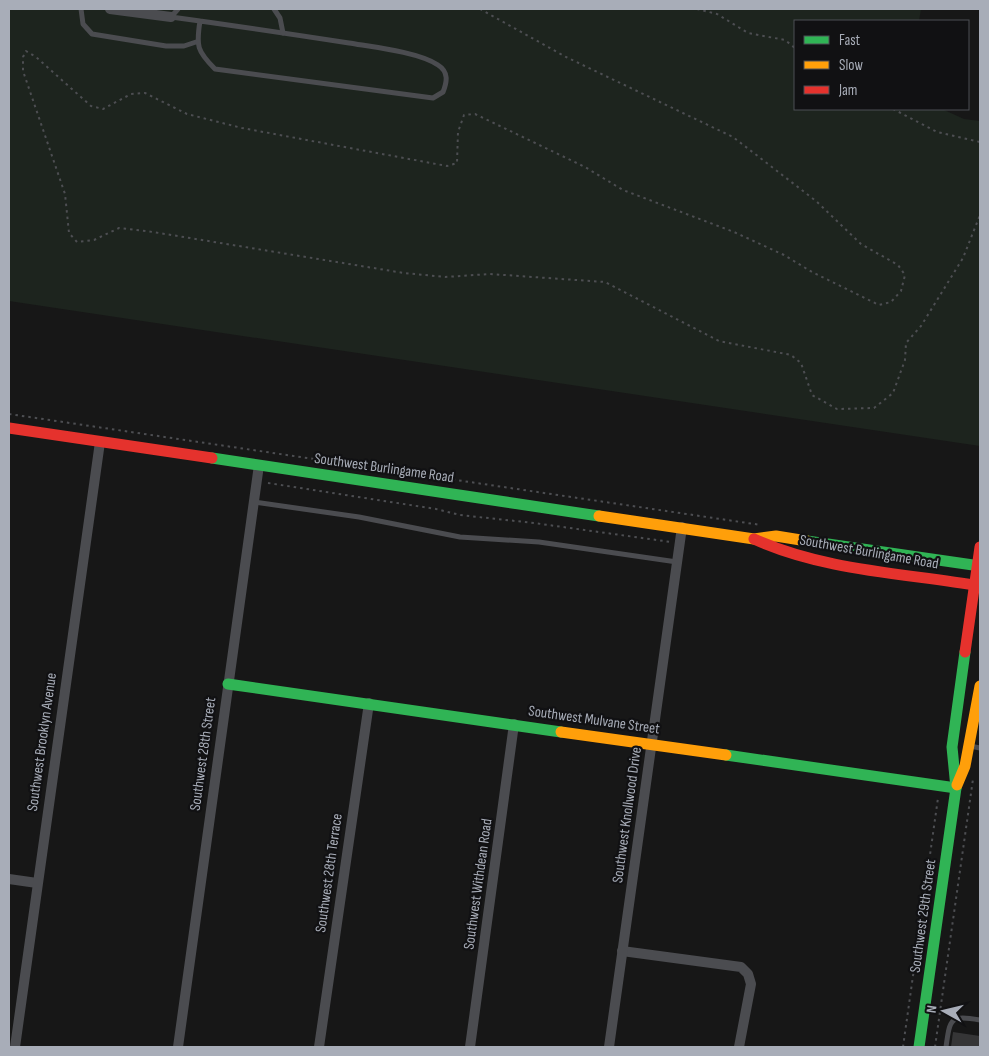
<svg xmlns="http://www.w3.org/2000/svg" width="989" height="1056" viewBox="0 0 989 1056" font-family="'Sofia Sans Condensed',sans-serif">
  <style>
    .green { fill: #1d241e }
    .building { fill: #353536 }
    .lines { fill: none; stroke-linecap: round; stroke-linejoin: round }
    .path { stroke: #4d4e52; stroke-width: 2; stroke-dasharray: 2.5 4; stroke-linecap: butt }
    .lane { stroke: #4b4c50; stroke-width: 5 }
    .street { stroke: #4b4c50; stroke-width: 10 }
    .fast { stroke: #30b455; stroke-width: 11 }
    .slow { stroke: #ff9f0a; stroke-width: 11 }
    .jam { stroke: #e5322d; stroke-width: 11 }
    .labels { text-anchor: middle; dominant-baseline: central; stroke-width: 4.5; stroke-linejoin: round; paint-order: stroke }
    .street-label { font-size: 15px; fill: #a8adb8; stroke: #111113 }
  </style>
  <rect width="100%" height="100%" fill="#171717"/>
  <!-- green -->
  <polygon class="green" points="9,9 921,9 919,21 795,21 795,109 942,109 964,119 980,121 980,446 9,301"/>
  <!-- building -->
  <polygon class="building" points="953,1032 980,1036 980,1047 951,1047"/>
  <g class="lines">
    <!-- path -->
    <g class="path">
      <polyline points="480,9 566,57 733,137 816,201 861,244 898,265 905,275 901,291 891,302 879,305 812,272 784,255 734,232 623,190 585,167 475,114 464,115 458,132 457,163 447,166 242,128 187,114 145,93 131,94 103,109 91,106 36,57 26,51 23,57 23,71 65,194 69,233 77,242 94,240 119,228 153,232 404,273 445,277 490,274 605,282 719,341 791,355 801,363 812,395 837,409 874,408 893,393 905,360 906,343 921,326 963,258 980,215"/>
      <polyline points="697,9 717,14 748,33 785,40 795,48"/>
      <polyline points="893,109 937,132 980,142"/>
      <polyline points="9,414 761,525"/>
      <polyline points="268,483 436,509 460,515 534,523 671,542"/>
      <polyline points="903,1047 938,798"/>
      <polyline points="935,1047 973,779"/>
    </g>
    <!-- lane -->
    <g class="lane">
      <polyline points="81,9 83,24 92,34 166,46 184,46 196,42"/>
      <path d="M178,9l-7,8c59,8 119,17 178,26 24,4 70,9 89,22 11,7 9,17 5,27l-10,6 -218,-29c-18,-18 -19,-23 -15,-48"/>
      <polyline points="274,9 280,18 283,33"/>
      <polyline points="254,502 359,517 460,537 539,542 677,562"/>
      <polyline points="970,746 980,748"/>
      <path d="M946,1047c4,-29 4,-32 34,-27"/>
    </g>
    <!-- street -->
    <g class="street">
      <polyline points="110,9 171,17"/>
      <polyline points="9,879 37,883"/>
      <polyline points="622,951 741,967 748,974 751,984 739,1047"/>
      <polyline points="15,1047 100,442"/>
      <polyline points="178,1047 259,465"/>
      <polyline points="319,1047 369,703"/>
      <polyline points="470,1047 514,724"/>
      <polyline points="609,1047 682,527"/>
    </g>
    <!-- fast -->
    <g class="fast">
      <polyline points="212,458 599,516"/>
      <polyline points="807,541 980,566"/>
      <polyline points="228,684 561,732"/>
      <polyline points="726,755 956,788"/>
      <polyline points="919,1047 956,788 952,747 965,652"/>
    </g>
    <!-- slow -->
    <g class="slow">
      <polyline points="599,516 754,539 776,536 807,541"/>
      <polyline points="561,732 726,755"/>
      <polyline points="957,785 965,766 980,686"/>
    </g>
    <!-- jam -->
    <g class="jam">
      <polyline points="9,428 212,458"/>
      <path d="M754,539c71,32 150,34 226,47"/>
      <polyline points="965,652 980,547"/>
    </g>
  </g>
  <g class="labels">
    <!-- street labels -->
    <g class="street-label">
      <text transform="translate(384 468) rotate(8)">Southwest Burlingame Road</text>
      <text transform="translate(869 552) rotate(10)">Southwest Burlingame Road</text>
      <text transform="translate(594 720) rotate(8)">Southwest Mulvane Street</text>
      <text transform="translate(42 742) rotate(-82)">Southwest Brooklyn Avenue</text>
      <text transform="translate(203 754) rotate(-82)">Southwest 28th Street</text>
      <text transform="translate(627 815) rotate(-82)">Southwest Knollwood Drive</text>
      <text transform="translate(329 873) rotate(-82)">Southwest 28th Terrace</text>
      <text transform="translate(478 884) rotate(-82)">Southwest Withdean Road</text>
      <text transform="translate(923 916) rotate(-82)">Southwest 29th Street</text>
    </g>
  </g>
  <!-- border -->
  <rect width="989" height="1056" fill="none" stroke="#a8adb8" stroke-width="20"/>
  <!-- legend -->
  <rect x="794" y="20" width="175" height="90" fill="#111113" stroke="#4d4f55"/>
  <rect x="804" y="36" width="25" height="8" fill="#30b455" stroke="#4d4f55"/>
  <text x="839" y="45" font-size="15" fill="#a8adb8">Fast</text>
  <rect x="804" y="61" width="25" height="8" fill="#ff9f0a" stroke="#4d4f55"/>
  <text x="839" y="70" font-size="15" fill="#a8adb8">Slow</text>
  <rect x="804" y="86" width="25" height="8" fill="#e5322d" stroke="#4d4f55"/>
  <text x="839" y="95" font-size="15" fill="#a8adb8">Jam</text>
  <!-- north arrow -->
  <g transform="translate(944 1011) rotate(278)" stroke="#111113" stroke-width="4" paint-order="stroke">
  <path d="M0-4L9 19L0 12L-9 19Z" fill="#a8adb8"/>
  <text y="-8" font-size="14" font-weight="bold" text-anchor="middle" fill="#a8adb8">N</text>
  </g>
</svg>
